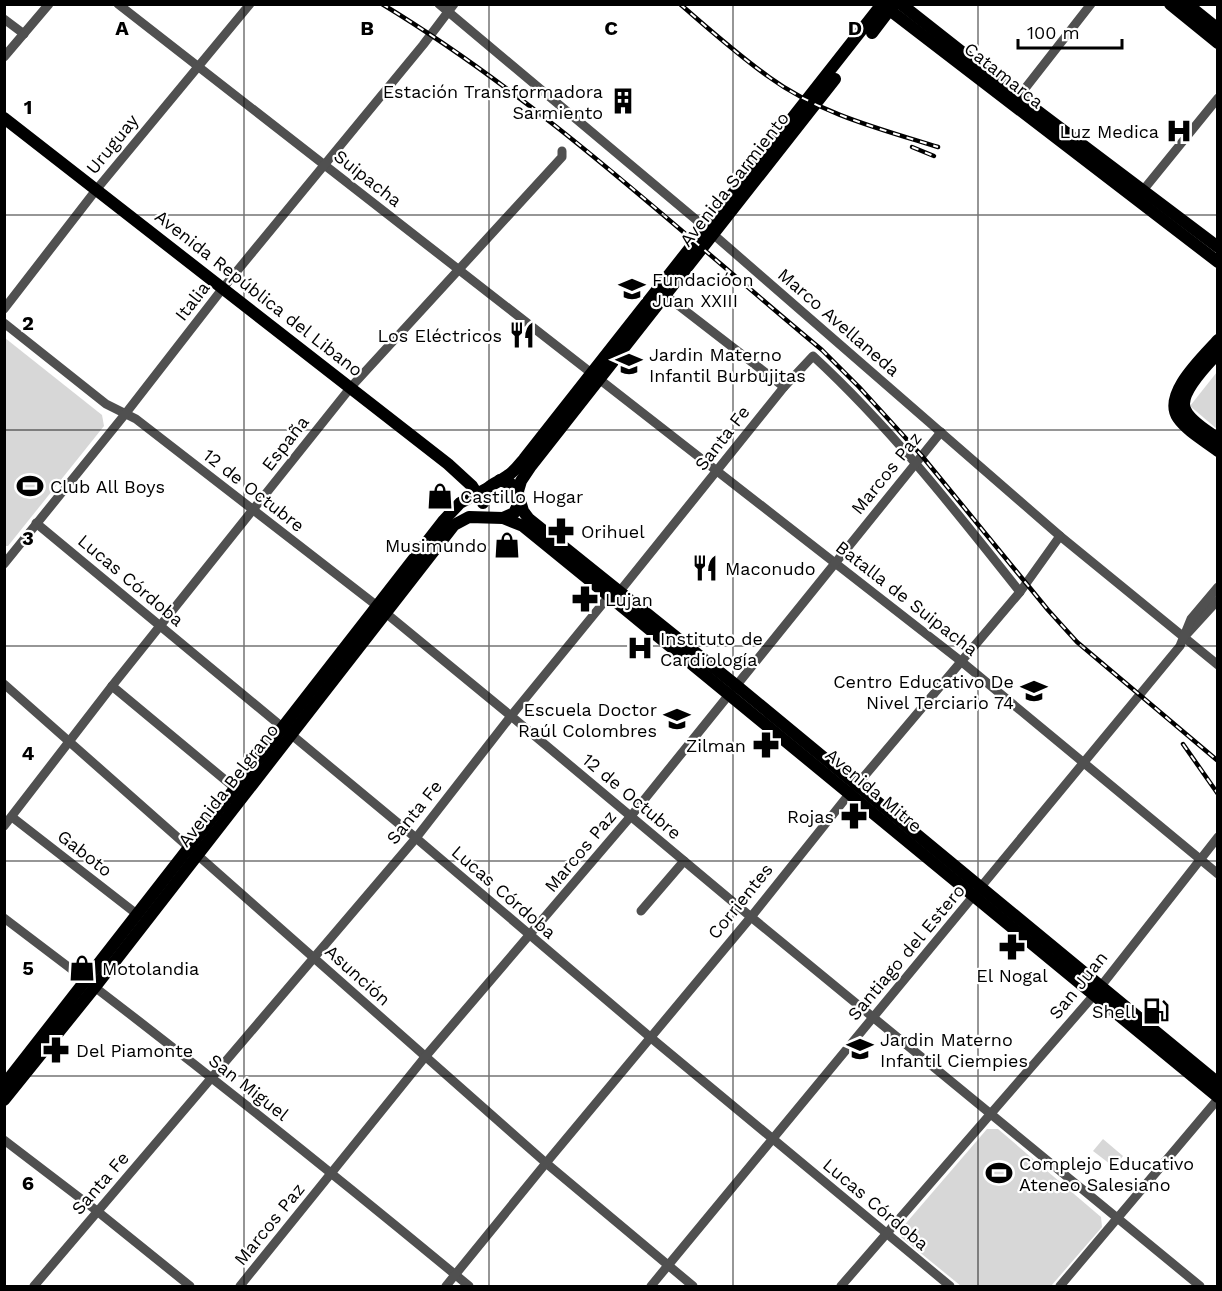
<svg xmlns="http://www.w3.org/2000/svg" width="1222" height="1291" viewBox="0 0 1222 1291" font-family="'Work Sans',sans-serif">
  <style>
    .green { fill: #d7d7d7 }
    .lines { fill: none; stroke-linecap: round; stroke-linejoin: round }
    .minor { stroke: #505050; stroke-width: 9 }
    .major { stroke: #000; stroke-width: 12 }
    .rail-casing { stroke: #000; stroke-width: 4.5 }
    .rail { stroke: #fff; stroke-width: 2; stroke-dasharray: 7; stroke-linecap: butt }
    .grid { fill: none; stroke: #000; stroke-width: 1.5; stroke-opacity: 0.55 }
    .labels { text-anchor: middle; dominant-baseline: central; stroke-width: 4.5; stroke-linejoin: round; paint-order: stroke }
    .street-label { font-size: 18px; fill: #000; stroke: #fff }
    .poi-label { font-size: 18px; fill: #000; stroke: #fff; text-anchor: start }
    .grid-label { font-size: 20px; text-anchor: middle; font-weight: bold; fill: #000; stroke: #fff; stroke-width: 4.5; stroke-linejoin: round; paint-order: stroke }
  </style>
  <rect width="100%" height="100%" fill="#fff"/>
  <!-- green -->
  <g class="green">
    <polygon points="5,338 102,415 104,426 8,546 4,546"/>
    <polygon points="1217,372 1217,429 1190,406"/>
    <polygon points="987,1129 998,1129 1101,1217 1102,1227 1051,1286 961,1286 901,1237 901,1229"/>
    <polygon points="1103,1139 1123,1156 1114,1167 1093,1151"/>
  </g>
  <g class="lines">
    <!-- minor -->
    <g class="minor">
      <polyline points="118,4 962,662 1218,874"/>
      <polyline points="439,4 706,228 1060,536 1218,665"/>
      <polyline points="4,19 24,34"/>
      <polyline points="4,57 49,4"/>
      <polyline points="1016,100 1091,4"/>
      <polyline points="1140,194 1218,98"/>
      <polyline points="665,295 784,387"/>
      <polyline points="4,309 96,190 250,4"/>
      <polyline points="4,323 106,404 136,419 376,605 511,716 751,917 1200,1286"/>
      <polyline points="36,523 416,838 650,1037 950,1286"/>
      <polyline points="4,564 126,413 223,288 423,45 454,4"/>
      <polyline points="1186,635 1218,600"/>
      <polyline points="4,684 546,1163 693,1286"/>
      <polyline points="112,686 236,789"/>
      <polyline points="12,817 138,915"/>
      <polyline points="4,826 112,686 351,387 562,157 562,151"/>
      <polyline points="641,911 684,861"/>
      <path d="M4,918c158,119 313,242 465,368"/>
      <polyline points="4,1140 97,1211 190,1286"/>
      <path d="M34,1286l382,-448 95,-122 98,-120 11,-5 164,-204 29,-31c77,71 142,154 207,236"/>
      <polyline points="240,1286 425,1057 631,816 941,432"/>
      <polyline points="446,1286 546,1163 751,917 850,793 1020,592 1060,536"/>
      <polyline points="651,1286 1180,646 1191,619 1218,587"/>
      <polyline points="841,1286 1094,995 1218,837"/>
      <polyline points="1060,1286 1218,1099"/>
    </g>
    <!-- major -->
    <g class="major">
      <polyline points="901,4 1019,97 1218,247"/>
      <polyline points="1170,4 1218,43"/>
      <polyline points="1187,4 1218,29"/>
      <polyline points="883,5 1218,262"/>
      <polyline points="872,33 894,4"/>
      <polyline points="4,118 448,464 472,486 481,500"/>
      <path d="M1218,340c-15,17 -56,54 -40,78 9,13 27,23 40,33"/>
      <path d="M1218,353c-11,12 -42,42 -32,58 5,11 22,20 32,28"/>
      <polyline points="518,491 521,481 531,466 835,79"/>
      <polyline points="519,497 523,511 529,519 737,686 1218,1083"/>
      <path d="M483,503c-1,-18 12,-18 24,-27 7,-4 12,-11 17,-17l358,-455"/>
      <polyline points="503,518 523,526 609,596 1218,1097"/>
      <polyline points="4,1085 444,520 460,503 486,489"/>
      <polyline points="4,1100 95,987 454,525 469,517 503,518 514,513 519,503 518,491 511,484 500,480"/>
    </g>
    <!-- rail casing -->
    <g class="rail-casing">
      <g id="rail">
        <path d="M382,4c160,97 297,227 440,346l37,37 63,69 126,154 29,32 141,119"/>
        <path d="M680,4c29,25 58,51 89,73 49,36 111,52 169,70"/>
        <polyline points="912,147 934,156"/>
        <polyline points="1183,744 1218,794"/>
      </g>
    </g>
    <!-- rail -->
    <use href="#rail" class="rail"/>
  </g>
  <!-- grid -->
  <path class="grid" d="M244,4v1282M489,4v1282M733,4v1282M978,4v1282M4,215h1214M4,430h1214M4,646h1214M4,861h1214M4,1076h1214"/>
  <!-- icons -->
  <defs>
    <g id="building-bare" transform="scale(2.07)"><path d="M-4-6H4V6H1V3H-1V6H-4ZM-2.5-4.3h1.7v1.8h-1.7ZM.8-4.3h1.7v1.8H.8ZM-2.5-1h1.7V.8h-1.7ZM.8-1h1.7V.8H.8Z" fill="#000" stroke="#fff" stroke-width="2.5" paint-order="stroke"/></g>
    <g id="hospital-bare" transform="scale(2.07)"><path d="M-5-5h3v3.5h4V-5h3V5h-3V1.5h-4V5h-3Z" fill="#000" stroke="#fff" stroke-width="2.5" paint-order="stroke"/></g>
    <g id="university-bare" transform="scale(2.07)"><path d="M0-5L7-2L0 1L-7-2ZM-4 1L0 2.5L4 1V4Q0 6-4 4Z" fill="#000" stroke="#fff" stroke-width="2.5" paint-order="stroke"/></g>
    <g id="restaurant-bare" transform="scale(2.07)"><path d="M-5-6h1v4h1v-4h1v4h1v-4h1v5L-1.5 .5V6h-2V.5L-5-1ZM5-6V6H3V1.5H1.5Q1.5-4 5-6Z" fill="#000" stroke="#fff" stroke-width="2.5" paint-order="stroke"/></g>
    <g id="school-bare" transform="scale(2.07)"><path d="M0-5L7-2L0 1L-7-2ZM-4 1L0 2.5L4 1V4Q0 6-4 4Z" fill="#000" stroke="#fff" stroke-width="2.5" paint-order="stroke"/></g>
    <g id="stadium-bare" transform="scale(2.07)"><path d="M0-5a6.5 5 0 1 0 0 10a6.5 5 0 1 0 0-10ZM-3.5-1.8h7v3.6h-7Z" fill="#000" stroke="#fff" stroke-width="2.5" paint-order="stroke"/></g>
    <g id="shop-bare" transform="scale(2.07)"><path d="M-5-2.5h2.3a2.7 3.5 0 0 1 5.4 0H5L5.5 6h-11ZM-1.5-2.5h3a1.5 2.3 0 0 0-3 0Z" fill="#000" stroke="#fff" stroke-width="2.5" paint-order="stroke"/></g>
    <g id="pharmacy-bare" transform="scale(2.07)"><path d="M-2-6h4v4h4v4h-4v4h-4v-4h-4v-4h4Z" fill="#000" stroke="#fff" stroke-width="2.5" paint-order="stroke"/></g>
    <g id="fuel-bare" transform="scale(2.07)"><path d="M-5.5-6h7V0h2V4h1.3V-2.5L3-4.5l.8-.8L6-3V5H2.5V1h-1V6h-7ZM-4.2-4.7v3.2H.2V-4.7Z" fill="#000" stroke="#fff" stroke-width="2.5" paint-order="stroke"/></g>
  </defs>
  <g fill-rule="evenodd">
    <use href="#building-bare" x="623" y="101"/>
    <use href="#hospital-bare" x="1179" y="131"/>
    <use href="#university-bare" x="632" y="289"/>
    <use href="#restaurant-bare" x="522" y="335"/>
    <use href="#school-bare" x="629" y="364"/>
    <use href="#stadium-bare" x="30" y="486"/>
    <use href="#shop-bare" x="440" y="496"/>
    <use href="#pharmacy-bare" x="561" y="531"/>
    <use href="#shop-bare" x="507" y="545"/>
    <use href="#restaurant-bare" x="705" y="568"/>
    <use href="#pharmacy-bare" x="585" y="599"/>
    <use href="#hospital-bare" x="640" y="648"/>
    <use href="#university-bare" x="1034" y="691"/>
    <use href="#school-bare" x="677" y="719"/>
    <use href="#pharmacy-bare" x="766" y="745"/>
    <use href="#pharmacy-bare" x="854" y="816"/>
    <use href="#pharmacy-bare" x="1012" y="947"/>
    <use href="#shop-bare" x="82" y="968"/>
    <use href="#fuel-bare" x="1156" y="1011"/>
    <use href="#school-bare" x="860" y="1049"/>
    <use href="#pharmacy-bare" x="56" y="1050"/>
    <use href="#stadium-bare" x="999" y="1173"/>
  </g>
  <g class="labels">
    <!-- street labels -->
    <g class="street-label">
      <text transform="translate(1004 75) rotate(38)">Catamarca</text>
      <text transform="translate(112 144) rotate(-51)">Uruguay</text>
      <text transform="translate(368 178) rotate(38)">Suipacha</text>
      <text transform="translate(734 179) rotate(-52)">Avenida Sarmiento</text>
      <text transform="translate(259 293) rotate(38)">Avenida República del Libano</text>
      <text transform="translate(192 301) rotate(-52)">Italia</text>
      <text transform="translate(839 322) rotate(41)">Marco Avellaneda</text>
      <text transform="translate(722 438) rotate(-52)">Santa Fe</text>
      <text transform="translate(285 443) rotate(-52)">España</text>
      <text transform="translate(886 473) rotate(-51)">Marcos Paz</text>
      <text transform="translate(254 490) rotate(38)">12 de Octubre</text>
      <text transform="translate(131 580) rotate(40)">Lucas Córdoba</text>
      <text transform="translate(907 598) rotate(38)">Batalla de Suipacha</text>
      <text transform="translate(228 785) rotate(-52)">Avenida Belgrano</text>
      <text transform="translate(874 790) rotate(40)">Avenida Mitre</text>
      <text transform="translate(632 796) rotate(40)">12 de Octubre</text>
      <text transform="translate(414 812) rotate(-51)">Santa Fe</text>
      <text transform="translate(580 851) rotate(-50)">Marcos Paz</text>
      <text transform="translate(85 853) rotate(38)">Gaboto</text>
      <text transform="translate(504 892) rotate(41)">Lucas Córdoba</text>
      <text transform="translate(740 901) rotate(-51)">Corrientes</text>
      <text transform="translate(906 952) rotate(-50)">Santiago del Estero</text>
      <text transform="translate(358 975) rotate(42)">Asunción</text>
      <text transform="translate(1078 985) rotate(-51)">San Juan</text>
      <text transform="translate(249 1087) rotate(38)">San Miguel</text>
      <text transform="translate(100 1183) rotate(-49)">Santa Fe</text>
      <text transform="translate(876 1204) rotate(40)">Lucas Córdoba</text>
      <text transform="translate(269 1224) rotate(-51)">Marcos Paz</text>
    </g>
    <!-- poi labels -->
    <g class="poi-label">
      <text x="603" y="91" text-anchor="end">Estación Transformadora<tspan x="603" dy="21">Sarmiento</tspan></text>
      <text x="1159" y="131" text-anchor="end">Luz Medica</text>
      <text x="652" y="279">Fundacióon<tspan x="652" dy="21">Juan XXIII</tspan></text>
      <text x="502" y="335" text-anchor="end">Los Eléctricos</text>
      <text x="649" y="354">Jardin Materno<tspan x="649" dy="21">Infantil Burbujitas</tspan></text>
      <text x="50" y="486">Club All Boys</text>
      <text x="460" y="496">Castillo Hogar</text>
      <text x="581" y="531">Orihuel</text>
      <text x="487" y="545" text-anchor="end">Musimundo</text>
      <text x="725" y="568">Maconudo</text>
      <text x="605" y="599">Lujan</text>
      <text x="660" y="638">Instituto de<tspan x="660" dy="21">Cardiología</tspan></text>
      <text x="1014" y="681" text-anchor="end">Centro Educativo De<tspan x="1014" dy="21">Nivel Terciario 74</tspan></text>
      <text x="657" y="709" text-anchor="end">Escuela Doctor<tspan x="657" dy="21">Raúl Colombres</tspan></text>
      <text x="746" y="745" text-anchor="end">Zilman</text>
      <text x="834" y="816" text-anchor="end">Rojas</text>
      <text x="102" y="968">Motolandia</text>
      <text x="1012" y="975" text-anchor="middle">El Nogal</text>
      <text x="1136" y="1011" text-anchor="end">Shell</text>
      <text x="880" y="1039">Jardin Materno<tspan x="880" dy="21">Infantil Ciempies</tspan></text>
      <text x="76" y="1050">Del Piamonte</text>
      <text x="1019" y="1163">Complejo Educativo<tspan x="1019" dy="21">Ateneo Salesiano</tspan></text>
    </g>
  </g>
  <g class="grid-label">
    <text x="122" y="35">A</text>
    <text x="367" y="35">B</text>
    <text x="611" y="35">C</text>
    <text x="855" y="35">D</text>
    <text x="28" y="114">1</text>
    <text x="28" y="330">2</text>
    <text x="28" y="545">3</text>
    <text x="28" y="760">4</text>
    <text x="28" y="975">5</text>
    <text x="28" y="1190">6</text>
  </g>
  <!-- border -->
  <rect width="1222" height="1291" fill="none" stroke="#000000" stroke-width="12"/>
  <!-- scale -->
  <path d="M1018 39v9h104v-9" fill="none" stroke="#000000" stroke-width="3"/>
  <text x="1027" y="39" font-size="18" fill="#000000" stroke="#ffffff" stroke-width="4.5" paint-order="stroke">100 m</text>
</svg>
